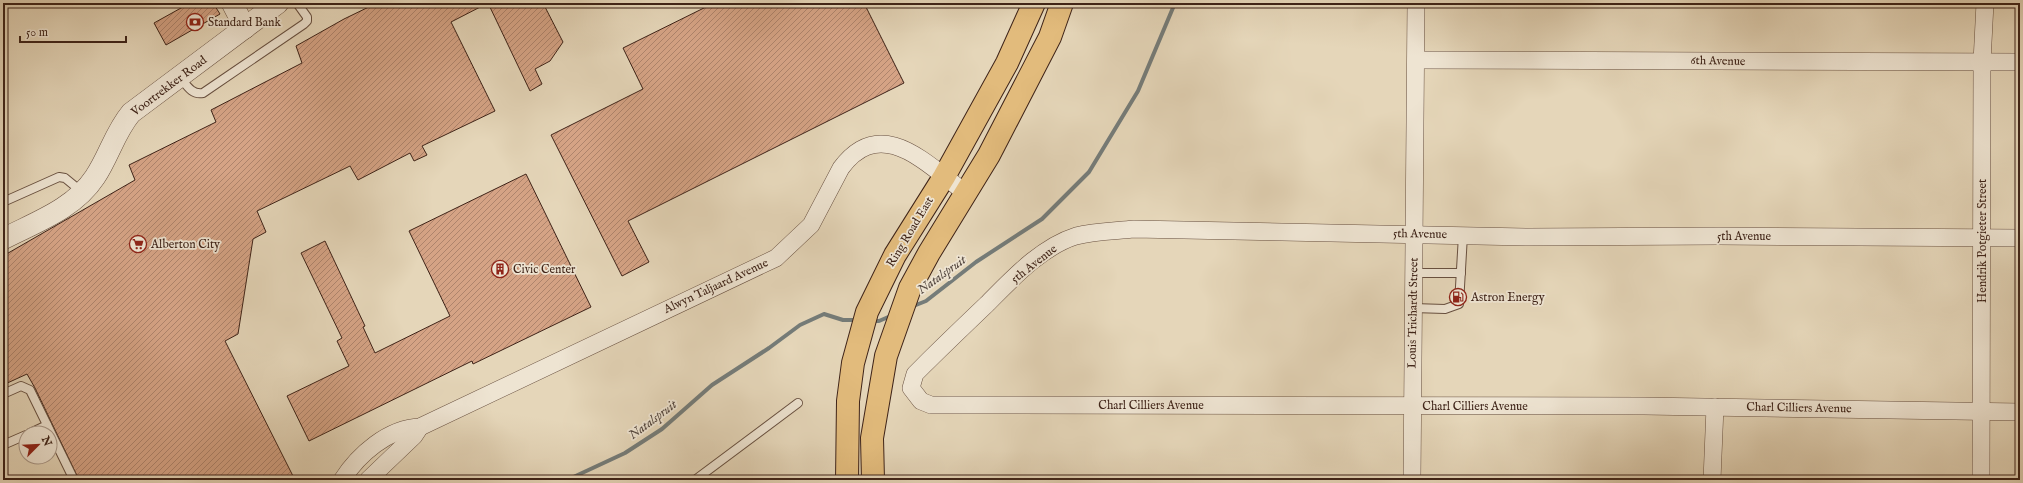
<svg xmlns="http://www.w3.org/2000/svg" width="2023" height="483" viewBox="0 0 2023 483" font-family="'IM FELL English',serif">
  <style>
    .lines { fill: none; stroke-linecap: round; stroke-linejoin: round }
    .stream { stroke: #757c79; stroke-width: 4 }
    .building { fill: url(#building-hatch); stroke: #3e2318 }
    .service-casing { stroke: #685040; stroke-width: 10 }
    .minor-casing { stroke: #685040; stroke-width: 18 }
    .tertiary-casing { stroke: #685040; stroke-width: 22 }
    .primary-casing { stroke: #3e2318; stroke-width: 24 }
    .service { stroke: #eee4d2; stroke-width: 8 }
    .minor { stroke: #eee4d2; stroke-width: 17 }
    .tertiary { stroke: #eee4d2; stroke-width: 21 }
    .primary { stroke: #e2bb7c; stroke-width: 22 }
    .labels { text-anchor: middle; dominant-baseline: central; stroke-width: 3.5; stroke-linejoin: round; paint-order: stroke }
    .poi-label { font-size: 12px; fill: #3e2318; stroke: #eee4d2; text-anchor: start }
    .street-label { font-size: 12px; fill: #3e2318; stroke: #eee4d2 }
    .water-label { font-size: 13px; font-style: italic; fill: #554840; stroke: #eee4d2 }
  </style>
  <defs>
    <pattern id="building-hatch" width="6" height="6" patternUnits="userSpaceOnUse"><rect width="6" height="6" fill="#d5a385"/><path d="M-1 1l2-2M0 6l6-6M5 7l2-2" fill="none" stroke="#ae846c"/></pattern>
  </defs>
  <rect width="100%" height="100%" fill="#e5d6b9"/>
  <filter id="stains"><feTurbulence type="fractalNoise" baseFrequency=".005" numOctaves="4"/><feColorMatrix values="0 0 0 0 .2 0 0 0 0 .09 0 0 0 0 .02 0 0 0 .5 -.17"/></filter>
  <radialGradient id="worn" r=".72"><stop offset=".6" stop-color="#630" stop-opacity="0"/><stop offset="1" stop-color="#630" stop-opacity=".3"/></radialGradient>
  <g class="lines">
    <!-- stream -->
    <g class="stream">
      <polyline points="911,307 926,301 976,262 1042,219 1089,172 1138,91 1175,3"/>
      <polyline points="871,321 879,321 893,315"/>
      <polyline points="567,480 625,453 662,429 712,385 769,348 800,325 824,314 843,320 859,320"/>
    </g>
  </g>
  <!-- building -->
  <g class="building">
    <polygon points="190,3 213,3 220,14 166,45 154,23"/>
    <polygon points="377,3 543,3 563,42 550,61 535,69 542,84 530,91 488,3 451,22 495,111 422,146 427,155 414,161 410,153 358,180 350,166 257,211 266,232 253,239 238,334 225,341 295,480 79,480 35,388 27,374 3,385 3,256 135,180 129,165 216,122 211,110 302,63 296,46 344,19"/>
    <polygon points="714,3 864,3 904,83 628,221 649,262 622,276 551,135 643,89 623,48"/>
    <polygon points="526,174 591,307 473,364 472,361 309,441 287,396 349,366 337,341 342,338 301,253 325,241 365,326 363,327 375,353 450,316 409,231"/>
  </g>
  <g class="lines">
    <!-- service casing -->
    <g class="service-casing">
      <g id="service">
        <path d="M180,77c7,9 12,18 23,16l101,-69 3,-3v-4l-10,-14"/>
        <polyline points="3,202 59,177 65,178 82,192"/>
        <polyline points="1413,273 1461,273"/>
        <polyline points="1413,308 1445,309 1459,304 1463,235"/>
        <polyline points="3,394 21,386 30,390 74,480"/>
        <polyline points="30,433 47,425"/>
        <polyline points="3,445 26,435"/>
        <polyline points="695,480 798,403"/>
      </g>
    </g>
    <!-- minor casing -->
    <g class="minor-casing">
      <g id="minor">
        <polyline points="1416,60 2020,62"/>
        <path d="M2020,238l-301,-2 -191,1 -394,-8c-19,2 -39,2 -58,7 -35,11 -64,43 -89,68 -22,21 -43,41 -64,62l-8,8 -4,14 10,13 10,4 713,1 376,6"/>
        <path d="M342,480c16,-25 46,-52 78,-53l356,-169 35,-33 30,-57c41,-55 87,-2 125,25"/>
        <polyline points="368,480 414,436 420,427"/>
        <polyline points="1412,480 1416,3"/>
        <polyline points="1712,480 1715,407"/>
        <polyline points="1981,480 1982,62 1985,3"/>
      </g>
    </g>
    <!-- tertiary casing -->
    <g class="tertiary-casing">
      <g id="tertiary">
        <polyline points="232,3 245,28"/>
        <path d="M3,239c33,-17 71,-30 92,-62 14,-21 20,-45 36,-64l147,-110"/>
      </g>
    </g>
    <!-- primary casing -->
    <g class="primary-casing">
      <g id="primary">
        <polyline points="847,480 848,401 853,363 867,312 895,255 944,177 1007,63 1034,3"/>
        <polyline points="873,480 872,438 886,356 910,288 929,253 989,155 1050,37 1062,3"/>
      </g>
    </g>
    <!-- service -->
    <use href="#service" class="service"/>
    <!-- minor -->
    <use href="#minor" class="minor"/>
    <!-- tertiary -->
    <use href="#tertiary" class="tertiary"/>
    <!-- primary -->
    <use href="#primary" class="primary"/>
  </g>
  <!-- icons -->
  <defs>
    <g id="bank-ring" transform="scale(0.9)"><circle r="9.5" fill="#eee4d2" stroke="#8f2418" stroke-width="1.5"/><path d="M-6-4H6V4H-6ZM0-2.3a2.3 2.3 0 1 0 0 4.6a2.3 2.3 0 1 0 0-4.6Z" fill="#8f2418"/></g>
    <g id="supermarket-ring" transform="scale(0.9)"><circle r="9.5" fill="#eee4d2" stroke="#8f2418" stroke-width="1.5"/><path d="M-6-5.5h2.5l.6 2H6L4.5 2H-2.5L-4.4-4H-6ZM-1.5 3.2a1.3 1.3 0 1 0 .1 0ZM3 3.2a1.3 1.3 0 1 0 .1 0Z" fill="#8f2418"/></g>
    <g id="building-ring" transform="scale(0.9)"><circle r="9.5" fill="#eee4d2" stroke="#8f2418" stroke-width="1.5"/><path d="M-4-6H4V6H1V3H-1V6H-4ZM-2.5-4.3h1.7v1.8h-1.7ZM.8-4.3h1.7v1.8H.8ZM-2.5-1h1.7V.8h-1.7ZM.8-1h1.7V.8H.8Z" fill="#8f2418"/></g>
    <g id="fuel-ring" transform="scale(0.9)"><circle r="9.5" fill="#eee4d2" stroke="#8f2418" stroke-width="1.5"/><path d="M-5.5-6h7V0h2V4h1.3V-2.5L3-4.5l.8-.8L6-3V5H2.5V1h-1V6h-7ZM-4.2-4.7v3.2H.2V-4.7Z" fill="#8f2418"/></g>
  </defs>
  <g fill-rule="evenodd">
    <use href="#bank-ring" x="195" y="22"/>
    <use href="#supermarket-ring" x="138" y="244"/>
    <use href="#building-ring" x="500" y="269"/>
    <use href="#fuel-ring" x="1458" y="297"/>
  </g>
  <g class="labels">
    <!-- poi labels -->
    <g class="poi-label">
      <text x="208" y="22">Standard Bank</text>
      <text x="151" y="244">Alberton City</text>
      <text x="513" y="269">Civic Center</text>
      <text x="1471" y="297">Astron Energy</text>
    </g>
    <!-- street labels -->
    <g class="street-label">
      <text transform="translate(1718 61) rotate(1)">6th Avenue</text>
      <text transform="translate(169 86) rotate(-37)">Voortrekker Road</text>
      <text transform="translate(910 232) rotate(-59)">Ring Road East</text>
      <text transform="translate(1420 234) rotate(1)">5th Avenue</text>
      <text x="1744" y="236">5th Avenue</text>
      <text transform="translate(1982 241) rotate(-90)">Hendrik Potgieter Street</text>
      <text transform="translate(1034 264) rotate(-38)">5th Avenue</text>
      <text transform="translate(716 286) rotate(-25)">Alwyn Taljaard Avenue</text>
      <text transform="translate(1413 313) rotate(-89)">Louis Trichardt Street</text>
      <text x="1151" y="405">Charl Cilliers Avenue</text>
      <text x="1475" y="406">Charl Cilliers Avenue</text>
      <text transform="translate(1799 408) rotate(1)">Charl Cilliers Avenue</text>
    </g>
    <!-- water labels -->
    <g class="water-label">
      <text transform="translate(942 275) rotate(-36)">Natalspruit</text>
      <text transform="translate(653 420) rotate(-37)">Natalspruit</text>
    </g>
  </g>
  <!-- margin -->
  <rect width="2023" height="483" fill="none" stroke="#e5d6b9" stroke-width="16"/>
  <rect x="4" y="4" width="2015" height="475" fill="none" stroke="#3e2318" stroke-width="2"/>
  <rect x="8" y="8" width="2007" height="467" fill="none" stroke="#3e2318"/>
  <!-- north arrow -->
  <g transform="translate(38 445) rotate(66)"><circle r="19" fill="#eee4d2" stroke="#a89788"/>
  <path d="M0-3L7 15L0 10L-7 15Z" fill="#8f2418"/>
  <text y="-6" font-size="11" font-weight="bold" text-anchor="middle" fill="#3e2318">N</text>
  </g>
  <!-- scale -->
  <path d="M20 36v6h106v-6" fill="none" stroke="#3e2318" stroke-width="2"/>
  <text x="26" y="36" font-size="12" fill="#3e2318" stroke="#eee4d2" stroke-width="3" paint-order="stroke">50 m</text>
  <rect width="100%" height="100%" filter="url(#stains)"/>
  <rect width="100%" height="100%" fill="url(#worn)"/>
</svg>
